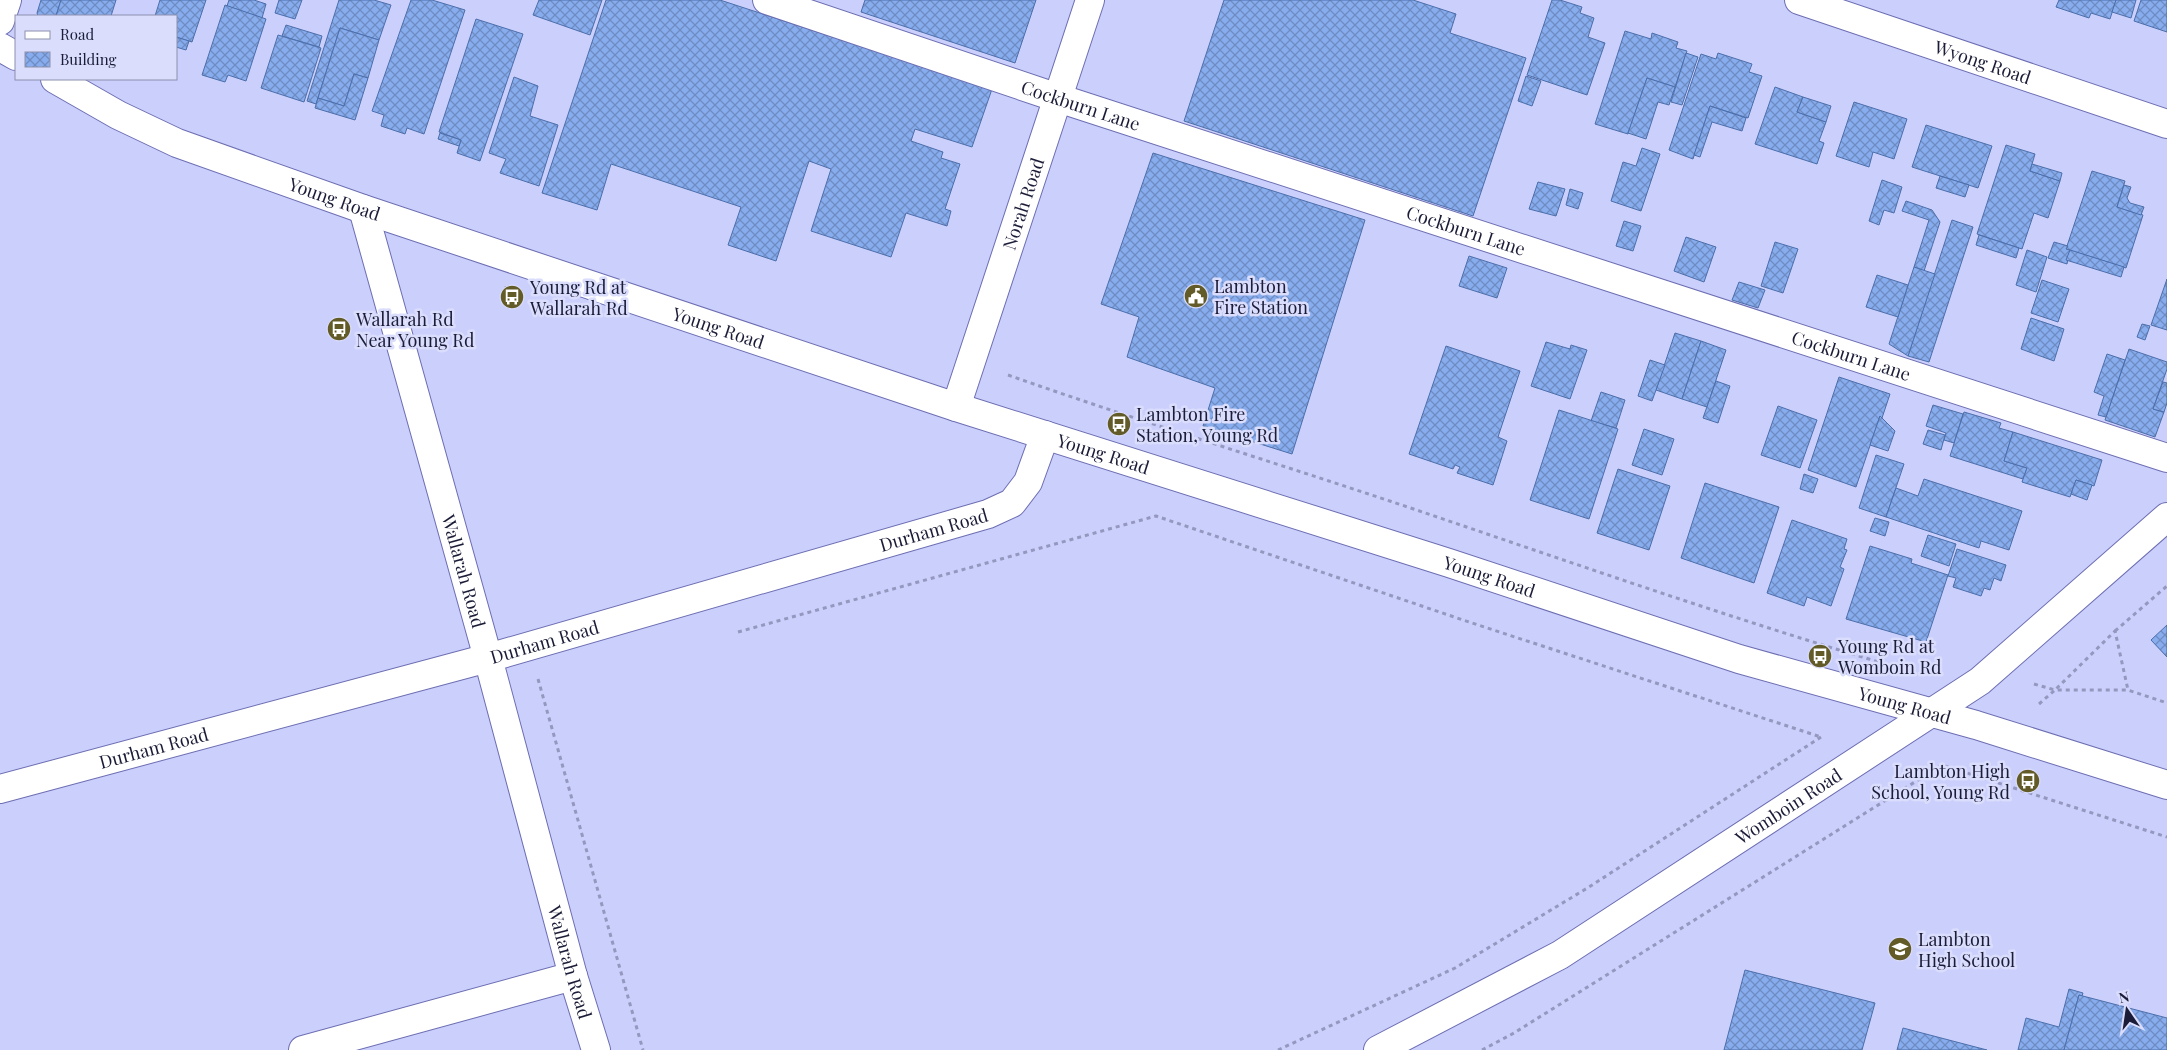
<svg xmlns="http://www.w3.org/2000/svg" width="2167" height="1050" viewBox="0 0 2167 1050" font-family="'Playfair Display',serif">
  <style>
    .building { fill: url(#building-cross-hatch); stroke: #4c6eab }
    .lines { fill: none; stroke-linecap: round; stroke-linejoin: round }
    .minor-casing { stroke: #6c6eb2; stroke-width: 30 }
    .path { stroke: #9498bf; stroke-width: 3; stroke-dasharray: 4 4; stroke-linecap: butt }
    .minor { stroke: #fff; stroke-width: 28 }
    .labels { text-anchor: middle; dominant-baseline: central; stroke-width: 5; stroke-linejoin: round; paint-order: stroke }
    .street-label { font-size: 18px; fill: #1b1c37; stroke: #daddfc }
    .poi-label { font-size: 18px; fill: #1b1c37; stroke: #daddfc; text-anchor: start }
  </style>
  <defs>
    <pattern id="building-cross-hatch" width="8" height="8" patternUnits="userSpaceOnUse" patternTransform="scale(1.25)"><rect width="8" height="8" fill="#87adee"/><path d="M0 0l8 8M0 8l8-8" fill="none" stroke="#6e8cc2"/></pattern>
  </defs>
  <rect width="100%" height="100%" fill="#cbcffc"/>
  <!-- building -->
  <g class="building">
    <polygon points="41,0 61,0 56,16 38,16 37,13"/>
    <polygon points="61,0 116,0 111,16 56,16"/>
    <polygon points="160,0 206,0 192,42 176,37 176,16 155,16"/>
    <polygon points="229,0 254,0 266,4 262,18 227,6"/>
    <polygon points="279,0 302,0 295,19 275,13"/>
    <polygon points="339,0 374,0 391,5 379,40 340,28 316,104 307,101"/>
    <polygon points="411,0 432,0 465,10 424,134 407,128 405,134 381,126 384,115 372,111"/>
    <polygon points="539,0 602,0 590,35 533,15"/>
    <polygon points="606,0 720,0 992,89 972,147 915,129 911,141 943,152 941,158 960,164 945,209 951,211 947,226 906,213 891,257 811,231 831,169 809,161 776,261 728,245 741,207 611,164 597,210 542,193"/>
    <polygon points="865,0 1036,0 1015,63 861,12"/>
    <polygon points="1224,0 1413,0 1456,14 1450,33 1526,58 1473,216 1184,121"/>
    <polygon points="1552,0 1560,0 1582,7 1580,13 1594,18 1588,37 1605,43 1587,95 1527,75"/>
    <polygon points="2059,0 2116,0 2110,19 2091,13 2089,18 2056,7"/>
    <polygon points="2116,0 2136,0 2131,18 2112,12"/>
    <polygon points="2141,0 2167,0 2167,32 2134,21"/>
    <polygon points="225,5 266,19 246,81 228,75 225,82 202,75"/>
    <polygon points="476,19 523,34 480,161 457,153 461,140 439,132"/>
    <polygon points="286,25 322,36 319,47 282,36"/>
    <polygon points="340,28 379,40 368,78 354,74 344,106 318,98"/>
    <polygon points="1625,31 1651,39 1652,33 1678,42 1676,48 1687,51 1675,87 1647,78 1628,134 1595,124"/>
    <polygon points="278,35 321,48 304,102 261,88"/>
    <polygon points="176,37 189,41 186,50 176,47"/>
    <polygon points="1686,53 1698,57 1682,105 1671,102"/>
    <polygon points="1718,53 1752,64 1749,72 1762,76 1748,118 1710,106 1693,159 1669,150 1701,54 1716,59"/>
    <polygon points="354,74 368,78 355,120 315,108 318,98 344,106"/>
    <polygon points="1526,76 1541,81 1532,106 1518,101"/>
    <polygon points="514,77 538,86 530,116 558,125 539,186 500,173 506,159 489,153"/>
    <polygon points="1647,78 1675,87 1669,105 1658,102 1646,139 1628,133"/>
    <polygon points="1775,87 1803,97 1797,112 1826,122 1819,141 1824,143 1817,164 1755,144"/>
    <polygon points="1803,97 1831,106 1826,122 1797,112"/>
    <polygon points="1854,102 1907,119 1894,159 1873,152 1869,167 1836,156"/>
    <polygon points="1710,106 1746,118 1742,131 1712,122 1700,157 1694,155"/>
    <polygon points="1926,125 1992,146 1978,188 1912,167"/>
    <polygon points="440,133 461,140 459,146 438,139"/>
    <polygon points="2006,145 2035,154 2030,171 2060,181 2048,218 2034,213 2022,249 1977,234"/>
    <polygon points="1642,148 1660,154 1641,211 1611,201 1623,162 1636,166"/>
    <polygon points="1153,153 1365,220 1292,454 1203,426 1215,388 1127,357 1139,317 1101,304"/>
    <polygon points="2032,164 2062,173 2060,181 2030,171"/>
    <polygon points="2092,171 2125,181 2117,207 2143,215 2126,268 2066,249"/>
    <polygon points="1940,176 1969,185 1965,197 1936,188"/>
    <polygon points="1882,180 1902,187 1894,213 1884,210 1879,225 1869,221"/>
    <polygon points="1538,182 1565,189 1556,216 1529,209"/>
    <polygon points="2124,185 2131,187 2127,198 2130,203 2144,207 2141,215 2117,207"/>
    <polygon points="1570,189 1583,193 1578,209 1566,205"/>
    <polygon points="1906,201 1932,210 1940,222 1924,271 1914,267 1929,220 1902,211"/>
    <polygon points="1952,220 1973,227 1929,362 1908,356"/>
    <polygon points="1624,221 1641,226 1633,251 1616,246"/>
    <polygon points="1979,235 2019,248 2016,258 1976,245"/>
    <polygon points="1686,237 1716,247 1704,282 1674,271"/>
    <polygon points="1775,242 1798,249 1783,293 1761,286"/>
    <polygon points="2054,242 2068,246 2066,249 2070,250 2067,264 2048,258"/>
    <polygon points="2027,250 2047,257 2036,292 2016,285"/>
    <polygon points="2070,250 2124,267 2121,277 2066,260"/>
    <polygon points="1469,256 1507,268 1497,298 1459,286"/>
    <polygon points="1914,267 1935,274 1908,356 1889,344"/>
    <polygon points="1877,275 1908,285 1898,317 1866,307"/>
    <polygon points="2167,279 2167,330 2151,325"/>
    <polygon points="2042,280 2069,289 2058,322 2031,313"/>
    <polygon points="1739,282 1765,290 1758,308 1732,300"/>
    <polygon points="2031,318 2064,329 2054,361 2021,349"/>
    <polygon points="2142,324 2150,326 2145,340 2137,337"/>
    <polygon points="1675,333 1701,341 1682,399 1656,390"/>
    <polygon points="1701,341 1726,350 1707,407 1682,399"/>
    <polygon points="1546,342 1570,349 1571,345 1587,350 1570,399 1531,386"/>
    <polygon points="1446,346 1520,371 1498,437 1507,441 1493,485 1457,473 1460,467 1455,465 1453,469 1409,454"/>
    <polygon points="2129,349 2167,362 2167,369 2153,409 2164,412 2155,437 2105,420"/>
    <polygon points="2107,354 2125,360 2106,417 2098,415 2104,396 2094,392"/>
    <polygon points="1650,360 1665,365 1652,401 1638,396"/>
    <polygon points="1839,377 1890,394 1882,418 1880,416 1856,487 1808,470"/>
    <polygon points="1716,381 1730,386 1718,423 1703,418"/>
    <polygon points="2163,382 2167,383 2167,403 2164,412 2153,409"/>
    <polygon points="1601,392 1625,400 1616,428 1591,421"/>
    <polygon points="1933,405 1963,414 1954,443 1944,440 1946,433 1926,426"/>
    <polygon points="1778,406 1817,420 1800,468 1761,455"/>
    <polygon points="1559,410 1618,429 1589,519 1530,500"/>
    <polygon points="1964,412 2001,423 1999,428 2013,432 2004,461 2027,468 2023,479 1950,456"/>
    <polygon points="1880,416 1895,431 1888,451 1870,445"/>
    <polygon points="1644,429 1674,439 1662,475 1632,465"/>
    <polygon points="1928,430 1945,435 1941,450 1923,444"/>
    <polygon points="2013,432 2102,460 2094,486 2076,480 2070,497 2022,482 2027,468 2004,461"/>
    <polygon points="1876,455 1904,464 1886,517 1859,508"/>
    <polygon points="1618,469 1670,486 1649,550 1597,533"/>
    <polygon points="1804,474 1818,479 1813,493 1800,489"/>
    <polygon points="1924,479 2022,511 2009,550 1981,541 1979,548 1886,517 1896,488 1918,496"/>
    <polygon points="2076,480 2092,485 2087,500 2071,494"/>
    <polygon points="1705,483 1779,507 1754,583 1681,558"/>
    <polygon points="1875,518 1889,522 1885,536 1870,531"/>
    <polygon points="1792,520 1847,539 1844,549 1847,550 1840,567 1844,569 1831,606 1807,597 1804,606 1767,593"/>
    <polygon points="1928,535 1956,544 1949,566 1921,556"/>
    <polygon points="1870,546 1912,559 1911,563 1948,575 1926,642 1846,619"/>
    <polygon points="1957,549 2006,565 2001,581 1994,578 1990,590 1984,588 1981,596 1953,587 1956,578 1948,576"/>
    <polygon points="2167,625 2167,657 2151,640"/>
    <polygon points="1745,970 1875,1003 1862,1050 1724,1050"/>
    <polygon points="2069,989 2083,993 2082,996 2079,995 2064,1050 2018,1050 2026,1018 2059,1027"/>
    <polygon points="2079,995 2167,1018 2167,1050 2064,1050"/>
    <polygon points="1903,1028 1987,1050 1897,1050"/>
  </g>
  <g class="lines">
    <!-- minor casing -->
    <g class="minor-casing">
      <g id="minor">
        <path id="s1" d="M767,0l291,98 1109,360"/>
        <path id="s2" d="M1799,0l368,124"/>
        <polyline points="0,21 7,0"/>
        <polyline points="0,47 16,56"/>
        <path id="s3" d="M55,79l63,36 59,28 186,66 593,198 493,156 290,96 237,66 191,60"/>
        <path id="s4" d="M363,209l125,449 85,318 23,74"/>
        <path id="s5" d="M956,407l134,-407"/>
        <path id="s6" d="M0,789l488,-131 500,-144 24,-11 16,-21 17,-47"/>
        <polyline points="303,1050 573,976"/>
        <path id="s7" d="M1378,1050l182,-95 420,-274 187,-164"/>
      </g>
    </g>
    <!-- path -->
    <g class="path">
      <path d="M1008,375c145,51 292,95 438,145 147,50 294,101 443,145"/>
      <polyline points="2115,631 2167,586"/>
      <polyline points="738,632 1156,516 1469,622 1821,737"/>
      <polyline points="538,679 643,1050"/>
      <polyline points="2034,684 2055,690 2115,631 2128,690"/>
      <polyline points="2039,704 2055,690 2128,690 2167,703"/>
      <polyline points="1278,1050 1455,968 1589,887 1821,737"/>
      <polyline points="1482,1050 1514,1033 1942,765 2167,837"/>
    </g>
    <!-- minor -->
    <use href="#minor" class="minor"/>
  </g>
  <!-- icons -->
  <defs>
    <g id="civic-disc" transform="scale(1.25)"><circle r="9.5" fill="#625b28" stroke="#daddfc"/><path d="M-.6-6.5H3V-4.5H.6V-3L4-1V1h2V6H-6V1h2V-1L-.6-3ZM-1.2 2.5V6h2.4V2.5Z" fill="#fff"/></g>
    <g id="bus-disc" transform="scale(1.25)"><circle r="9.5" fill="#625b28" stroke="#daddfc"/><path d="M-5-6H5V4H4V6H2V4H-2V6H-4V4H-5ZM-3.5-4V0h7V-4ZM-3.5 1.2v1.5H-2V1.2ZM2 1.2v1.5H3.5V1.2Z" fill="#fff"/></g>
    <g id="school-disc" transform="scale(1.25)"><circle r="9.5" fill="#625b28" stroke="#daddfc"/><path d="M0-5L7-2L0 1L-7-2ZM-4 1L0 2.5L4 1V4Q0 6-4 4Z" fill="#fff"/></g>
  </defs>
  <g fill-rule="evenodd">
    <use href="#civic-disc" x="1196" y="296"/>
    <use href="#bus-disc" x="512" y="297"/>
    <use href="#bus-disc" x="339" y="329"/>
    <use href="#bus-disc" x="1119" y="424"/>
    <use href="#bus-disc" x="1820" y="656"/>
    <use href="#bus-disc" x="2028" y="781"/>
    <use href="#school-disc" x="1900" y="949"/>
  </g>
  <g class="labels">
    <!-- street labels -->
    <g class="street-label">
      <text stroke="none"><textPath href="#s2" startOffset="194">Wyong Road</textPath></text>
      <text stroke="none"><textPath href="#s1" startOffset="331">Cockburn Lane</textPath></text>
      <text stroke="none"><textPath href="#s3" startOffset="305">Young Road</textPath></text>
      <text stroke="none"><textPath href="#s5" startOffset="214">Norah Road</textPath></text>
      <text stroke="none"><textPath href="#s1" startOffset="736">Cockburn Lane</textPath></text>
      <text stroke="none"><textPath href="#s3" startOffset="710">Young Road</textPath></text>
      <text stroke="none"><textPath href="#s1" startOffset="1141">Cockburn Lane</textPath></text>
      <text stroke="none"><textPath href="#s3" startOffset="1115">Young Road</textPath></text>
      <text stroke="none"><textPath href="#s6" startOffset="969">Durham Road</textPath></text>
      <text stroke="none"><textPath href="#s4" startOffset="376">Wallarah Road</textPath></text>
      <text stroke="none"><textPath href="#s3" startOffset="1520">Young Road</textPath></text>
      <text stroke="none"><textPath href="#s6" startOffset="564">Durham Road</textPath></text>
      <text stroke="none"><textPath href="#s3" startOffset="1955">Young Road</textPath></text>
      <text stroke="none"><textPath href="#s6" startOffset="159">Durham Road</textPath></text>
      <text stroke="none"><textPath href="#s7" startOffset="478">Womboin Road</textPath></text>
      <text stroke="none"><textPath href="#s4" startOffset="781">Wallarah Road</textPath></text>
    </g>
    <!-- poi labels -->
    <g class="poi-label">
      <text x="1214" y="286">Lambton<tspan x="1214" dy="21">Fire Station</tspan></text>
      <text x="530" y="287">Young Rd at<tspan x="530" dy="21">Wallarah Rd</tspan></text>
      <text x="356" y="319">Wallarah Rd<tspan x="356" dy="21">Near Young Rd</tspan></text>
      <text x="1136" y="414">Lambton Fire<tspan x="1136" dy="21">Station, Young Rd</tspan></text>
      <text x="1838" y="646">Young Rd at<tspan x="1838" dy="21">Womboin Rd</tspan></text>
      <text x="2010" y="771" text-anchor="end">Lambton High<tspan x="2010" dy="21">School, Young Rd</tspan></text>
      <text x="1918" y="939">Lambton<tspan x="1918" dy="21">High School</tspan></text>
    </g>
  </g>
  <!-- legend -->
  <rect x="15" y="15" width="162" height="65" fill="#daddfc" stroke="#8e90ad"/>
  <rect x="25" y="31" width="25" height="8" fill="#ffffff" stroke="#8e90ad"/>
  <text x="60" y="40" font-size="15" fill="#1b1c37">Road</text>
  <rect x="25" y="52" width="25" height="15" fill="url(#building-cross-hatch)" stroke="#8e90ad"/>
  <text x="60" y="65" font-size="15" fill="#1b1c37">Building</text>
  <!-- north arrow -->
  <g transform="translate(2127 1010) rotate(347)" stroke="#daddfc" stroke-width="4" paint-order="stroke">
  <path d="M0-4L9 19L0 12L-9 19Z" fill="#1b1c37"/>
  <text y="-8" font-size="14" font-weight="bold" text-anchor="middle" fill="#1b1c37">N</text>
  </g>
</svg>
